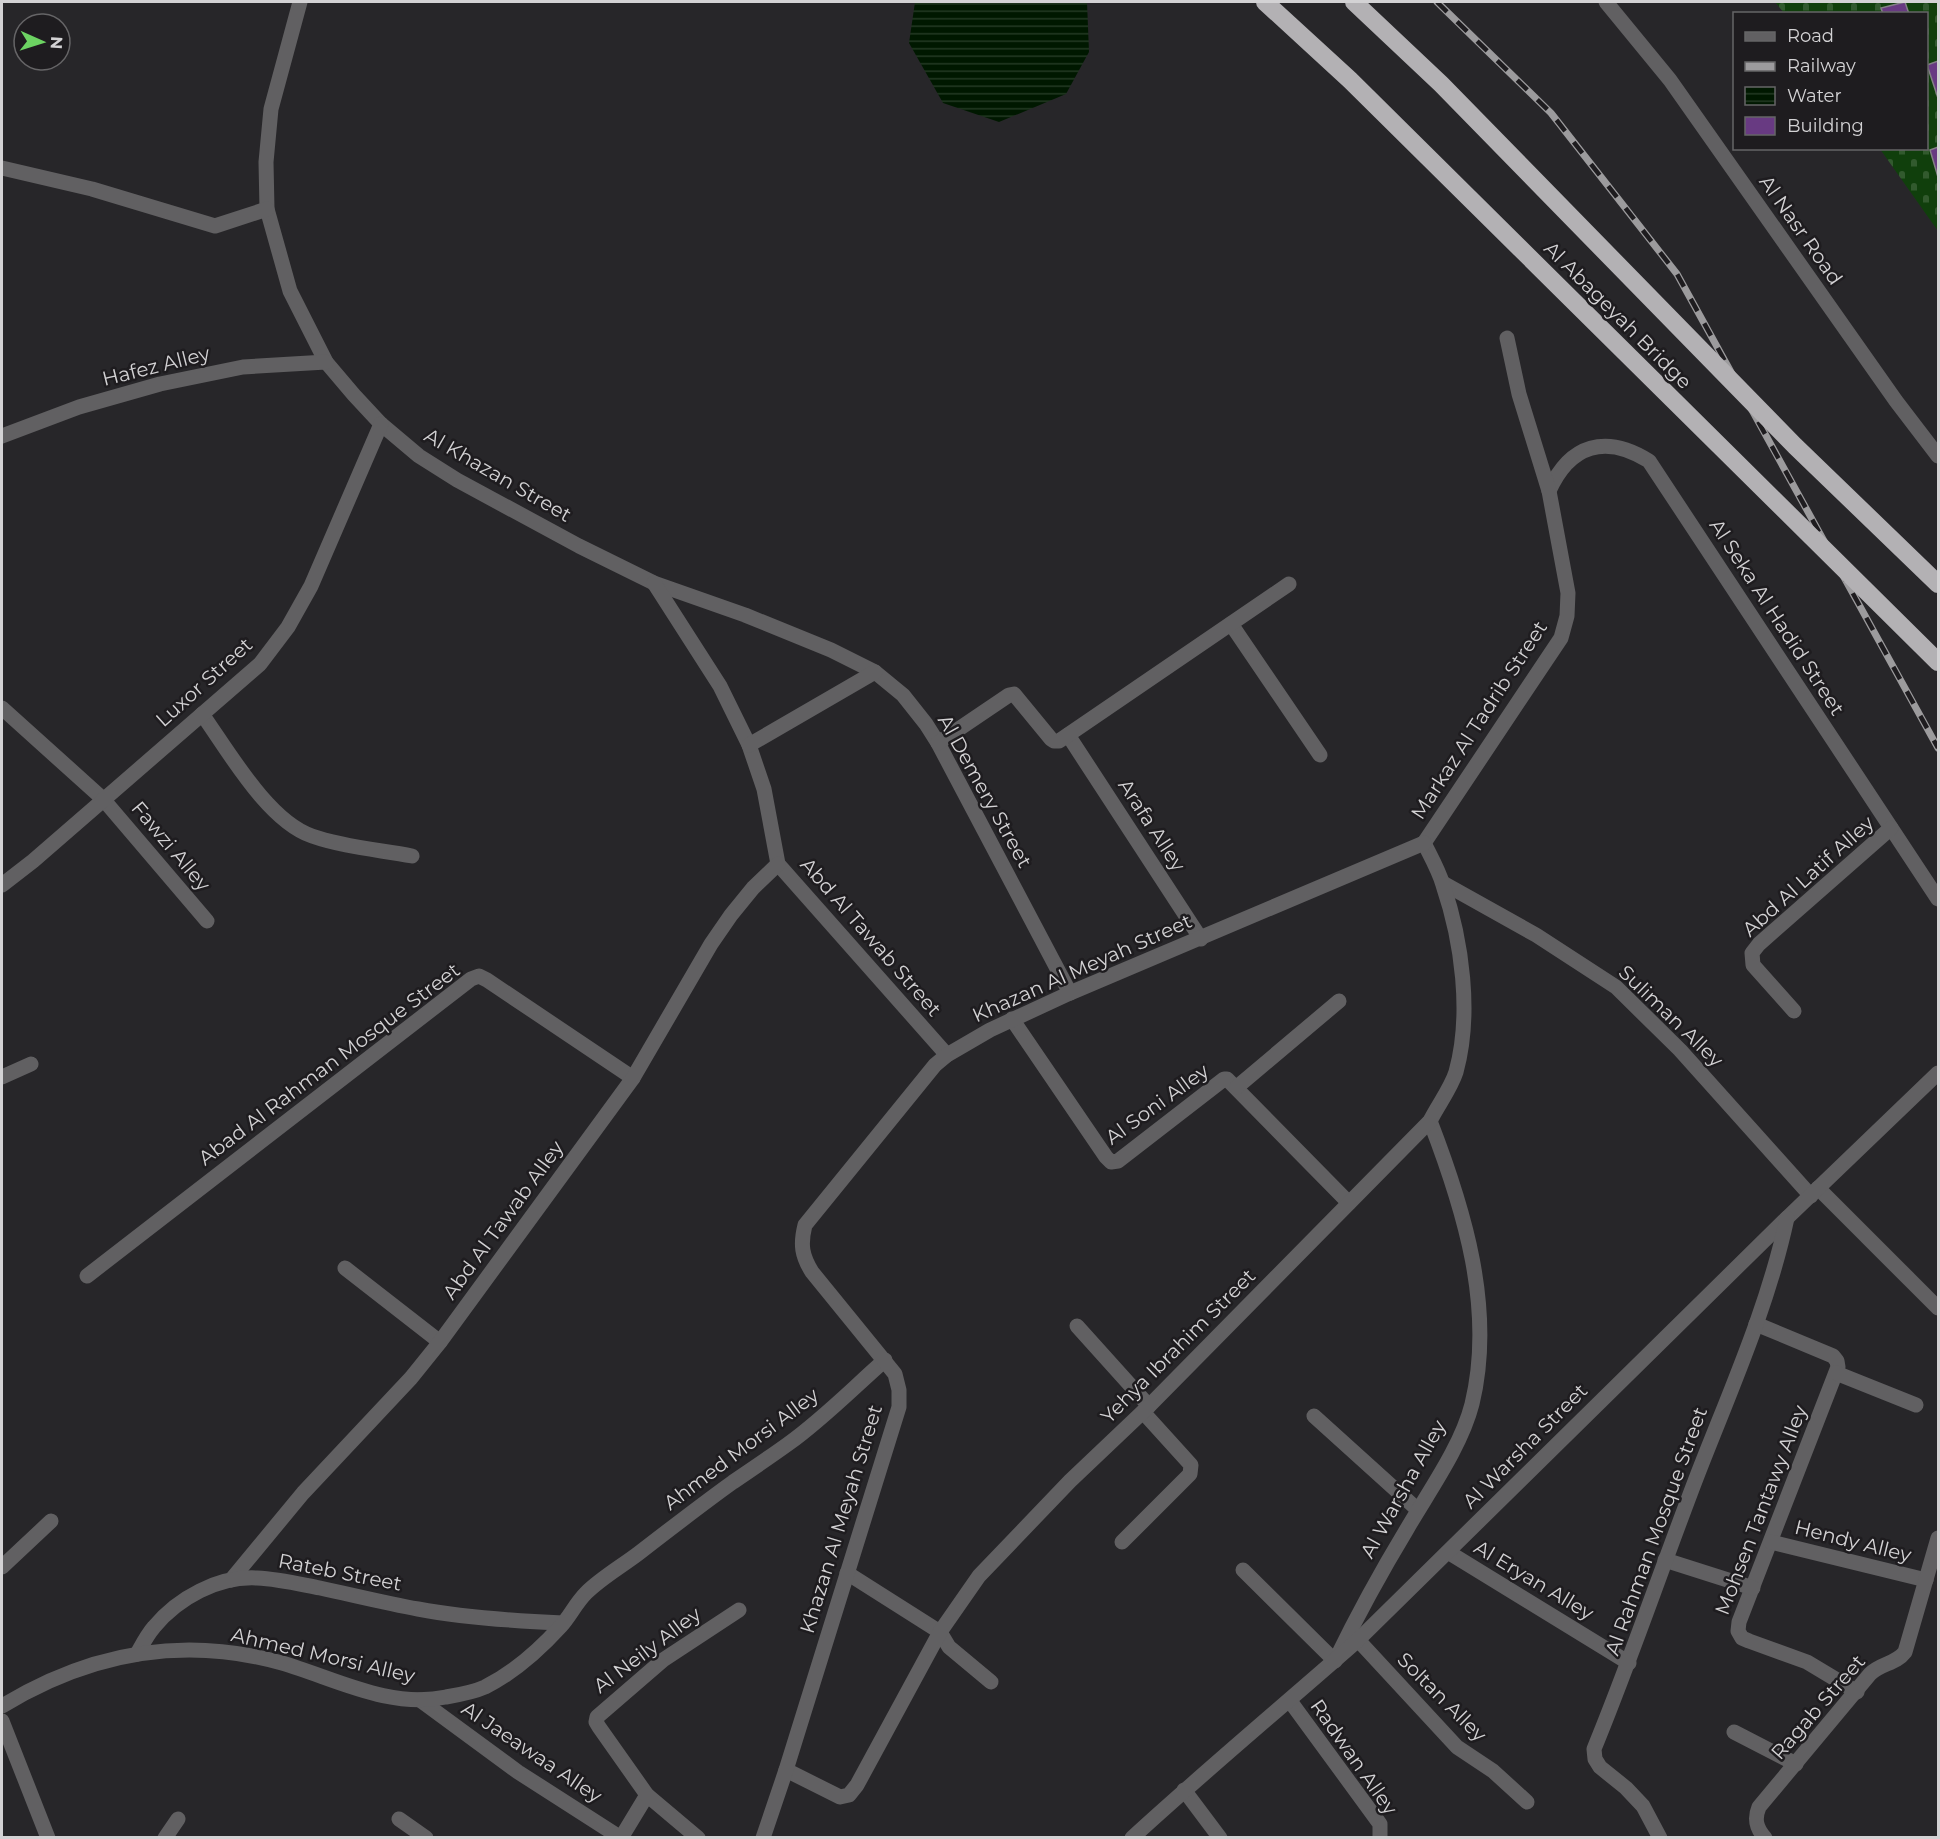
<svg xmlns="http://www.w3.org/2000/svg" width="1940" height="1839" viewBox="0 0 1940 1839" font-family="Montserrat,sans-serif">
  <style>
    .cemetery { fill: url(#cemetery-stones) }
    .water { fill: url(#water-rules) }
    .building { fill: #683a82; stroke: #838185; stroke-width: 1.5 }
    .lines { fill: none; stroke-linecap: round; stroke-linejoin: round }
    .minor { stroke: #616062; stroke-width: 15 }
    .rail-casing { stroke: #9c9b9d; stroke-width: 7 }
    .rail { stroke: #1e1c1f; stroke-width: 4.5; stroke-dasharray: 14; stroke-linecap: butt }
    .highway-bridge { stroke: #b3b1b4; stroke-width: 18 }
    .labels { text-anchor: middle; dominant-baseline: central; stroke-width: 5; stroke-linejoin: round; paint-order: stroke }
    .street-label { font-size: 20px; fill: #d3d2d4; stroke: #1e1c1f }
  </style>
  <defs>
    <pattern id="cemetery-stones" width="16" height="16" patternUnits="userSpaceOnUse" patternTransform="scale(1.5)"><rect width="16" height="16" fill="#103f0c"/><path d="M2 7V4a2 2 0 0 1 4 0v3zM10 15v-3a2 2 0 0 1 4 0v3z" fill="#325a2e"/></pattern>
    <pattern id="water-rules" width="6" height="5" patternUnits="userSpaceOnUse" patternTransform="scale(1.5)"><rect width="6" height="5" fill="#001800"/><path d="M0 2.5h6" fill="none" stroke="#243924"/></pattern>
  </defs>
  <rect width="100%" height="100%" fill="#272629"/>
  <!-- cemetery -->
  <polygon class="cemetery" points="1775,2 1938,2 1938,231 1880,149 1926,148 1926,14 1784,13"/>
  <!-- water -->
  <polygon class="water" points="915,2 1087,2 1089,52 1066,94 999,122 943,103 909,43"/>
  <!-- building -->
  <g class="building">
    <polygon points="1905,2 1909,14 1883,14 1881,8"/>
    <polygon points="1938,61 1938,98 1927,65"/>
    <polygon points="1938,147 1938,177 1930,150"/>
  </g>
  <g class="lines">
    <!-- minor -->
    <g class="minor">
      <polyline points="300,2 271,109 266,162 267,209 290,291 326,362 354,395 381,424 419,456 457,480 579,546 654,583 745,615 831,650 875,672 903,695 926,724 938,743 1070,993"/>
      <polyline points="1606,2 1670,80 1896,401 1938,456"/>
      <polyline points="2,168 92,189 215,226 267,209"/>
      <polyline points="2,436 79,407 160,384 243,367 326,362"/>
      <path d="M1549,491c21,-47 57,-57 100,-30l289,438"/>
      <polyline points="654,583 720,686 749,745 764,789 778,864 947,1055"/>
      <polyline points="1231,624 1320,755"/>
      <polyline points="2,708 103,799 207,921"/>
      <path d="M202,714c27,38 66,107 110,122 31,11 69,14 100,20"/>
      <polyline points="1068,735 1201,939"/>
      <polyline points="938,743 1009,695 1014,694 1051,739 1054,741 1059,741 1289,584"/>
      <polyline points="749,745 875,672"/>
      <polyline points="1424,843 1561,638 1567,616 1568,593 1549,491 1519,394 1507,338"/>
      <polyline points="1443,883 1536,935 1616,987 1680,1050 1811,1196"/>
      <polyline points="2,885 33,861 260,664 288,627 311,586 381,424"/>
      <polyline points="1794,1011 1753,965 1752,953 1759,944 1891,828"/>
      <polyline points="1012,1019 1106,1157 1111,1162 1118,1161 1224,1079 1227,1079 1349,1203"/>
      <polyline points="2,1077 31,1064"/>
      <polyline points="1237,1087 1339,1001"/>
      <polyline points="1818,1188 1938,1308"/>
      <polyline points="345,1268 440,1342"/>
      <polyline points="87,1276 471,979 479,976 487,980 633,1078"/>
      <polyline points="1756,1324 1833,1356 1837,1361 1838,1367 1739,1622 1738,1631 1742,1638 1749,1641 1807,1662 1857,1692"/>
      <polyline points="1077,1326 1149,1406"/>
      <polyline points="1836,1373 1916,1405"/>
      <polyline points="1314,1416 1418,1510"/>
      <polyline points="1122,1542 1190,1474 1191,1465 1143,1412"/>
      <polyline points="1771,1542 1926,1580"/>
      <polyline points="1448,1552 1629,1663"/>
      <polyline points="1665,1560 1753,1588"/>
      <polyline points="2,1567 51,1521"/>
      <path d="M1243,1570l92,91c22,-45 46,-89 72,-132 22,-38 54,-82 65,-125 23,-95 -8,-195 -42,-283"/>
      <polyline points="847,1573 940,1632 949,1647 991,1682"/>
      <polyline points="231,1580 303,1493 411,1378 440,1342 633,1078 711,944 731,915 753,888 778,864"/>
      <polyline points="1358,1640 1457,1747 1493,1771 1527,1802"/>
      <path d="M137,1654c5,-9 10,-19 17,-27 24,-29 64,-51 103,-49 22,1 42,6 63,10 33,7 65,15 98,21 48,9 96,12 145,14"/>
      <polyline points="420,1700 518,1772 621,1838"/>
      <polyline points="1290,1701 1380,1824 1380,1838"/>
      <path d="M2,1706c87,-53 180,-71 280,-43 52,15 107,46 164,34 12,-2 28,-5 39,-10 28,-14 56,-39 76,-61 9,-10 15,-23 25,-33 15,-15 36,-27 53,-40 31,-24 62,-48 94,-71 19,-13 37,-25 55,-38 35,-25 65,-56 97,-84"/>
      <polyline points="2,1721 48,1838"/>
      <polyline points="1734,1732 1796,1764"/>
      <path d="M786,1770l54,27 9,-2 8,-10 83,-153 39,-56 91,-95 79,-75 281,-285c8,-16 21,-33 26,-49 16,-58 6,-131 -13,-187 -4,-14 -12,-28 -19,-42"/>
      <polyline points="1184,1790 1220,1838"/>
      <polyline points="399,1819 426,1838"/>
      <polyline points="165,1838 178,1819"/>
      <polyline points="621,1838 647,1795"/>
      <polyline points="698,1838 647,1795 599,1727 596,1722 597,1717 663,1660 739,1610"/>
      <path d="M763,1838l23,-68 113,-363v-17l-4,-16 -83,-102c-10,-16 -12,-27 -7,-47l130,-160 12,-10 43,-25 80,-37 354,-150"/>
      <path d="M1132,1838c74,-68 151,-132 226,-198l429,-422 151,-145"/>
      <path d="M1660,1838l-17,-32 -17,-18 -26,-21 -5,-8 -1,-10c37,-90 68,-182 103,-273 33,-85 71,-169 90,-258"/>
      <path d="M1765,1838c-9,-10 -11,-19 -6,-31l111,-133c11,-11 26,-10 35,-22l33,-114"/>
    </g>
    <!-- rail casing -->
    <g class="rail-casing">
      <polyline id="rail" points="1437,2 1551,113 1677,274 1938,748"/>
    </g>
    <!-- rail -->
    <use href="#rail" class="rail"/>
    <!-- highway-bridge -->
    <g class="highway-bridge">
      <polyline points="1265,2 1350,80 1938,662"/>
      <polyline points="1354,2 1441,84 1795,446 1938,584"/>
    </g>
  </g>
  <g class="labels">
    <!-- street labels -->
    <g class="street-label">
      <text transform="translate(1801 230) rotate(55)">Al Nasr Road</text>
      <text transform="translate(1618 315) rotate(45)">Al Abageyah Bridge</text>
      <text transform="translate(156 366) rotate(-14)">Hafez Alley</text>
      <text transform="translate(498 475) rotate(30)">Al Khazan Street</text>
      <text transform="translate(1777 617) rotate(57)">Al Seka Al Hadid Street</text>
      <text transform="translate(204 682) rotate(-42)">Luxor Street</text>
      <text transform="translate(1479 720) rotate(-57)">Markaz Al Tadrib Street</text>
      <text transform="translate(985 791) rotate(61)">Al Demery Street</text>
      <text transform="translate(1152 825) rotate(57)">Arafa Alley</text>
      <text transform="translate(171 846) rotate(50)">Fawzi Alley</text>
      <text transform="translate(1808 876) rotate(-42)">Abd Al Latif Alley</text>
      <text transform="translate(871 937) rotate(49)">Abd Al Tawab Street</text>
      <text transform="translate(1082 968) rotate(-24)">Khazan Al Meyah Street</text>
      <text transform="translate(1671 1016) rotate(44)">Suliman Alley</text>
      <text transform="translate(329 1064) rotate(-37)">Abad Al Rahman Mosque Street</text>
      <text transform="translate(1157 1104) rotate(-36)">Al Soni Alley</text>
      <text transform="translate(503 1220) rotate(-54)">Abd Al Tawab Alley</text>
      <text transform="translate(1178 1346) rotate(-45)">Yehya Ibrahim Street</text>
      <text transform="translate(1525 1446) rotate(-45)">Al Warsha Street</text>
      <text transform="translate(741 1449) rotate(-37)">Ahmed Morsi Alley</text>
      <text transform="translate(1403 1489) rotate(-61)">Al Warsha Alley</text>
      <text transform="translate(1761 1510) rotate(-69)">Mohsen Tantawy Alley</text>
      <text transform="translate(841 1519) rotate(-73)">Khazan Al Meyah Street</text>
      <text transform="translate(1656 1531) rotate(-70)">Al Rahman Mosque Street</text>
      <text transform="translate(1853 1541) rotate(14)">Hendy Alley</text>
      <text transform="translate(340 1572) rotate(11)">Rateb Street</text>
      <text transform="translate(1534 1580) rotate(31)">Al Eryan Alley</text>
      <text transform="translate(647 1650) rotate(-37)">Al Neily Alley</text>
      <text transform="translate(323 1655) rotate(13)">Ahmed Morsi Alley</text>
      <text transform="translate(1442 1697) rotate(45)">Soltan Alley</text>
      <text transform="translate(1818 1707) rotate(-49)">Ragab Street</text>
      <text transform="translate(532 1752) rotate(34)">Al Jaeawaa Alley</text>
      <text transform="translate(1354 1757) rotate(55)">Radwan Alley</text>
    </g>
  </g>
  <!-- border -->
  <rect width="1940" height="1839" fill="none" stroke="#d3d2d4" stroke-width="6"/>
  <!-- legend -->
  <rect x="1733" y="12" width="195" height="138" fill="#1e1c1f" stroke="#666567" stroke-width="1.5"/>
  <rect x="1745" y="32" width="30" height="9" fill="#616062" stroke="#666567" stroke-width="1.5"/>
  <text x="1787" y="42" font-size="18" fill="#d3d2d4">Road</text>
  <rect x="1745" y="62" width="30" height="9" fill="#9c9b9d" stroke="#666567" stroke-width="1.5"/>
  <text x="1787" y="72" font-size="18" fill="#d3d2d4">Railway</text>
  <rect x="1745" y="87" width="30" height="18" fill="url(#water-rules)" stroke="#666567" stroke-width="1.5"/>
  <text x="1787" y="102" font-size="18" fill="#d3d2d4">Water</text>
  <rect x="1745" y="117" width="30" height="18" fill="#683a82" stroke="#666567" stroke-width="1.5"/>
  <text x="1787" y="132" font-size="18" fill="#d3d2d4">Building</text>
  <!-- north arrow -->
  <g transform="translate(42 42) rotate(93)"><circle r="28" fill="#1e1c1f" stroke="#666567" stroke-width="1.5"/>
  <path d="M0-4.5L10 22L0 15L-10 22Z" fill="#6cd362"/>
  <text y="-9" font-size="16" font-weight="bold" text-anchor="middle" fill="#d3d2d4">N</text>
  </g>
</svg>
